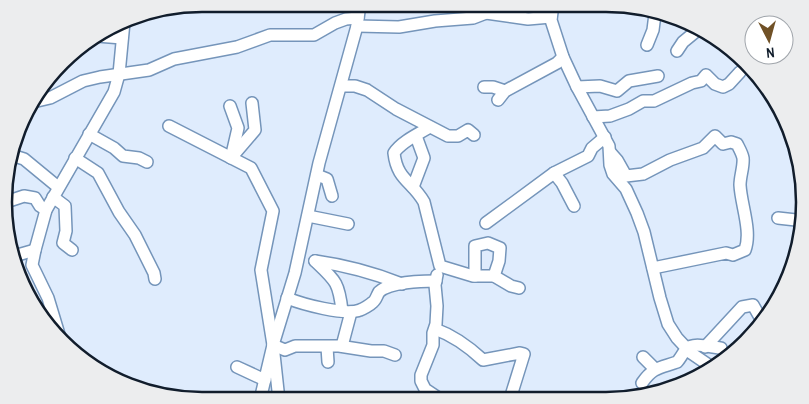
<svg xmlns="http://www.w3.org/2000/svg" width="809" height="404" viewBox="0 0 809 404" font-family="'Archivo Narrow',sans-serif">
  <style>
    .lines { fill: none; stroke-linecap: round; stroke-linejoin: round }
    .minor-casing { stroke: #7595ba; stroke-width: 14 }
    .minor { stroke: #fff; stroke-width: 11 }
    .rim { fill: none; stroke: #111d2c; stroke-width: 2.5 }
  </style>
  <rect width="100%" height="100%" fill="#dfecfd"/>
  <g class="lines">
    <!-- minor casing -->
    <g class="minor-casing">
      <g id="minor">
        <polyline points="553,4 551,20 563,57 577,87 609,146 610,165 613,174 626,189 637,213 644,232 660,298 668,324 677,338 691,353 713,368"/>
        <polyline points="486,13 528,19 551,17"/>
        <polyline points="357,26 399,27 435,21 473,18 486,13 499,4"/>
        <polyline points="97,36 122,38"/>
        <polyline points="647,45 653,30 655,14"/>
        <polyline points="677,51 683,42 700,28"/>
        <polyline points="342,86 355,86 367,90 396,109 448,136 458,136 468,130 474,135"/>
        <polyline points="484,87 493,87 505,91"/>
        <polyline points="577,87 600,86 617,91 629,81 658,76"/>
        <polyline points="498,100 505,91 557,63 563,57"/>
        <polyline points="33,102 50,98 83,81 100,77 149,70 174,59 237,47 270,35 314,35 335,23 346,19 358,18"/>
        <polyline points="230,106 238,128 232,154"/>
        <polyline points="593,117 610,116 629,109 643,101 654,101 692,83 701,81 706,75 715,84 723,87 729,84 740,72"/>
        <polyline points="169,126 251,168 273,211 261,270 273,345 279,400"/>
        <path d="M430,127c-12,7 -29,15 -36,26 3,27 18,28 30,49l16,64 33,10h21l17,10 8,2"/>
        <polyline points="790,131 791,131"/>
        <polyline points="89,134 114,148 123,156 139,158 147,162"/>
        <path d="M610,152l7,8 9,16 17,-2 27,-14 33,-12 12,-12 8,8 8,-2 6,2c2,4 5,9 6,14 1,8 -3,18 -3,27 1,20 12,46 5,65l-12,5 -7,-2 -73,15"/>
        <polyline points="11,155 24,159 58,187"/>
        <polyline points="75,158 98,173 119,212 135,235 154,273 155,279"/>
        <polyline points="231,158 255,130 252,103"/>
        <polyline points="554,173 562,183 574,206"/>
        <polyline points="317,175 327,179 332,196"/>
        <polyline points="413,187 424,158 416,136"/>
        <polyline points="53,197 65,206 66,231 63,243 72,250"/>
        <polyline points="12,200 24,196 35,198 40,206 46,210"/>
        <polyline points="308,216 348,224"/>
        <polyline points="778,218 796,220 804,219"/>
        <polyline points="486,223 554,173 588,156 592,148 605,137"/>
        <polyline points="14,256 35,250"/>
        <path d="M315,261c29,4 59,12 87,23"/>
        <path d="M315,261c20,19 24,21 27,50"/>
        <polyline points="437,275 435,285 437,306 436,324 433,333 433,345 421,375 421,381 425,389 440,399"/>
        <polyline points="475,276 475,246 488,243 500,248 499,261 494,276"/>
        <path d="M287,298c15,6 58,18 73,12 3,-1 10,-5 13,-8 3,-2 4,-7 6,-10 10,-10 43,-11 57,-11"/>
        <path d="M435,329c17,6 34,18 48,31l37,-7 4,1 -14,45"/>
        <polyline points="61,341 48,298 32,265 35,250 46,210 114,92 119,74 124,22"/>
        <polyline points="273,345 285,350 295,346 339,346 371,351 384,351 395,355"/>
        <polyline points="342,346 351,312"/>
        <polyline points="327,347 328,362"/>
        <polyline points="705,347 742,307 753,305 761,319"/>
        <polyline points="643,357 655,369"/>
        <polyline points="237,367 265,380"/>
        <path d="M642,383c11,-16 18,-15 35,-21 3,-3 6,-9 9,-13 8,-8 26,-1 35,-1"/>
        <polyline points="260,400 273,345 295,273 319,163 357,26 360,4"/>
      </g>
    </g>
    <!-- minor -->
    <use href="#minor" class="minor"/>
  </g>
  <!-- crop -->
  <path d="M0 0H809V404H0ZM202 12H606A190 190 0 0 1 796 202V202A190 190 0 0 1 606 392H202A190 190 0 0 1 12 202V202A190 190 0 0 1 202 12Z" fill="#ecedee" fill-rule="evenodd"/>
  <path class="rim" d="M202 12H606A190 190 0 0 1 796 202V202A190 190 0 0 1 606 392H202A190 190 0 0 1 12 202V202A190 190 0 0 1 202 12Z"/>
  <!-- north arrow -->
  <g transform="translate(769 40) rotate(174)"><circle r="24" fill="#ffffff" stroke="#a0a5ab"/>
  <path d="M0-4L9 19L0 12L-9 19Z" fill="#705126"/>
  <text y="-8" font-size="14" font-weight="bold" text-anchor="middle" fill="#111d2c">N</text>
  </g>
</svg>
